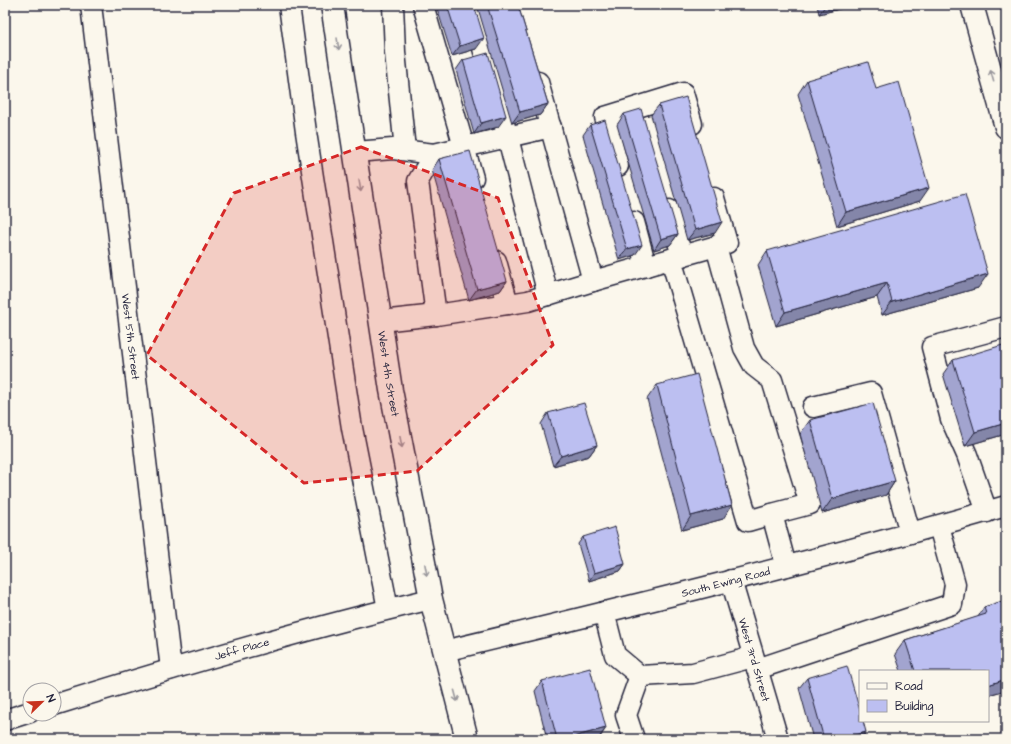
<svg xmlns="http://www.w3.org/2000/svg" width="1011" height="744" viewBox="0 0 1011 744" font-family="'Architects Daughter',sans-serif">
  <style>
    .lines { fill: none; stroke-linecap: round; stroke-linejoin: round }
    .minor-casing { stroke: #22223b; stroke-width: 23 }
    .major-casing { stroke: #22223b; stroke-width: 25 }
    .minor { stroke: #fbf7ec; stroke-width: 20 }
    .major { stroke: #fbf7ec; stroke-width: 22 }
    .wall { fill: #a2a4cf; stroke: #22223b }
    .shaded-wall { fill: #8486a9; stroke: #22223b }
    .building { fill: #bcbff1; stroke: #22223b }
    .oneway { stroke: #99979c }
    .marked { fill: #d62828; fill-opacity: 0.2; stroke: #d62828; stroke-width: 3; stroke-dasharray: 8 5; stroke-linejoin: round }
    .labels { text-anchor: middle; dominant-baseline: central; stroke-width: 4; stroke-linejoin: round; paint-order: stroke }
    .street-label { font-size: 11px; fill: #22223b; stroke: #fbf7ec }
  </style>
  <rect width="100%" height="100%" fill="#fbf7ec"/>
  <filter id="ink" filterUnits="userSpaceOnUse"><feTurbulence type="fractalNoise" baseFrequency=".025" numOctaves="2"/><feDisplacementMap in="SourceGraphic" scale="8" xChannelSelector="R" yChannelSelector="G"/><feConvolveMatrix kernelMatrix="1 2 1 2 8 2 1 2 1" color-interpolation-filters="sRGB"/></filter>
  <g filter="url(#ink)">
    <g class="lines">
      <!-- minor casing -->
      <g class="minor-casing">
        <g id="minor">
          <path id="s1" d="M91,5l80,664"/>
          <polyline points="289,5 306,132 352,428 388,609"/>
          <polyline points="393,5 395,52 405,150"/>
          <polyline points="423,5 473,178"/>
          <polyline points="471,5 508,138 548,295"/>
          <polyline points="538,82 593,281 727,243 714,198"/>
          <polyline points="355,152 393,149 434,154 551,127"/>
          <polyline points="434,154 418,181 436,315"/>
          <polyline points="618,166 605,117 683,93 692,124"/>
          <polyline points="669,210 682,256"/>
          <polyline points="634,222 646,266"/>
          <polyline points="716,246 744,348 754,366 772,380 810,504 772,514"/>
          <polyline points="671,259 748,521 772,514 786,566"/>
          <polyline points="496,261 508,304"/>
          <polyline points="381,321 436,315 528,301 593,281"/>
          <polyline points="813,407 871,393 910,533"/>
          <polyline points="987,512 967,455 951,419 932,347 1006,327"/>
          <path id="s2" d="M731,580l47,159"/>
          <polyline points="604,612 615,655 640,676 693,673 753,657"/>
          <path id="s3" d="M444,651c188,-45 376,-91 562,-145"/>
          <polyline points="757,669 952,604 955,584 939,526"/>
          <path id="s4" d="M54,705c125,-39 250,-76 377,-106"/>
          <polyline points="5,720 30,712"/>
          <polyline points="634,739 626,715 640,676"/>
        </g>
      </g>
      <!-- major casing -->
      <g class="major-casing">
        <g id="major">
          <path id="s5" d="M332,5l59,385 40,209 36,140"/>
          <polyline points="972,5 1006,127"/>
        </g>
      </g>
      <!-- minor -->
      <use href="#minor" class="minor"/>
      <!-- major -->
      <use href="#major" class="major"/>
    </g>
    <!-- wall -->
    <g class="wall">
      <polygon points="436,5 474,5 476,49 452,56"/>
      <polygon points="477,5 518,5 548,104 540,115 512,123"/>
      <polygon points="817,5 851,5 851,6 819,14"/>
      <polygon points="463,60 498,127 474,134 456,70"/>
      <polygon points="807,80 920,201 837,226 798,94"/>
      <polygon points="659,105 715,233 687,240 651,115"/>
      <polygon points="624,114 678,234 670,245 654,250 617,125"/>
      <polygon points="590,125 635,255 619,260 583,135"/>
      <polygon points="439,159 507,281 500,291 469,300 432,170"/>
      <polygon points="767,251 978,288 882,315 877,297 776,326 758,265"/>
      <polygon points="953,360 1006,434 965,446 943,374"/>
      <polygon points="657,385 723,519 682,530 647,399"/>
      <polygon points="548,413 597,445 589,456 553,466 541,424"/>
      <polygon points="810,420 895,481 886,495 822,513 800,434"/>
      <polygon points="583,537 625,564 620,571 589,581 578,544"/>
      <polygon points="1006,600 1006,690 988,695 988,671 901,671 895,654 905,640 978,617 984,607"/>
      <polygon points="807,678 866,732 861,739 813,739 799,688"/>
      <polygon points="542,681 606,728 599,739 547,739 535,691"/>
    </g>
    <!-- shaded-wall -->
    <g class="shaded-wall">
      <polygon points="826,5 851,5 851,6 819,14"/>
      <polygon points="484,38 476,49 452,56 460,46"/>
      <polygon points="548,104 540,115 512,123 520,112"/>
      <polygon points="506,116 498,127 474,134 481,123"/>
      <polygon points="929,188 920,201 837,226 846,212"/>
      <polygon points="722,222 715,233 687,240 695,230"/>
      <polygon points="678,234 670,245 654,250 661,239"/>
      <polygon points="642,245 635,255 619,260 627,249"/>
      <polygon points="988,274 978,288 882,315 892,302"/>
      <polygon points="507,281 500,291 469,300 477,289"/>
      <polygon points="887,283 877,297 776,326 785,312"/>
      <polygon points="1006,423 1006,434 965,446 975,432"/>
      <polygon points="597,445 589,456 553,466 561,456"/>
      <polygon points="895,481 886,495 822,513 832,499"/>
      <polygon points="732,505 723,519 682,530 691,516"/>
      <polygon points="625,564 620,571 589,581 594,573"/>
      <polygon points="1006,679 1006,690 988,695 988,685"/>
      <polygon points="606,728 598,739 565,739"/>
      <polygon points="866,732 861,739 840,739"/>
    </g>
    <!-- building -->
    <g class="building">
      <polygon points="447,5 474,5 484,38 460,46"/>
      <polygon points="487,5 518,5 548,104 520,112"/>
      <polygon points="488,53 506,116 481,123 463,60"/>
      <polygon points="868,62 876,89 899,82 929,188 846,212 807,80"/>
      <polygon points="686,97 722,222 695,230 659,105"/>
      <polygon points="641,109 678,234 661,239 624,114"/>
      <polygon points="605,120 642,245 627,249 590,125"/>
      <polygon points="470,151 507,281 477,289 439,159"/>
      <polygon points="965,194 988,274 892,302 887,283 785,312 767,251"/>
      <polygon points="1006,344 1006,423 975,432 953,360"/>
      <polygon points="697,374 732,505 691,516 657,385"/>
      <polygon points="584,403 597,445 561,456 548,413"/>
      <polygon points="873,403 895,481 832,499 810,420"/>
      <polygon points="615,527 625,564 594,573 583,537"/>
      <polygon points="1006,600 1006,679 988,685 988,671 915,671 905,640 986,614 984,607"/>
      <polygon points="847,666 860,711 860,721 863,721 866,732 840,739 824,739 807,678"/>
      <polygon points="590,668 606,728 565,739 557,739 542,681"/>
    </g>
    <!-- one-way arrows -->
    <defs><path id="oneway-shaft" d="M-6 0H5M1.5-3L5.5 0L1.5 3" fill="none" stroke-width="1.6" stroke-linecap="round" stroke-linejoin="round"/></defs>
    <g class="oneway">
      <use href="#oneway-shaft" transform="translate(338 44) rotate(81)"/>
      <use href="#oneway-shaft" transform="translate(992 76) rotate(-106)"/>
      <use href="#oneway-shaft" transform="translate(360 186) rotate(81)"/>
      <use href="#oneway-shaft" transform="translate(401 442) rotate(79)"/>
      <use href="#oneway-shaft" transform="translate(426 570) rotate(79)"/>
      <use href="#oneway-shaft" transform="translate(456 696) rotate(75)"/>
    </g>
  </g>
  <!-- marked area -->
  <path class="marked" d="M361,147l137,51 55,147 -136,126 -113,12 -157,-128 87,-162z"/>
  <g class="labels">
    <!-- street labels -->
    <g class="street-label">
      <text stroke="none"><textPath href="#s1" startOffset="334">West 5th Street</textPath></text>
      <text stroke="none"><textPath href="#s5" startOffset="373">West 4th Street</textPath></text>
      <text stroke="none"><textPath href="#s3" startOffset="290">South Ewing Road</textPath></text>
      <text stroke="none"><textPath href="#s4" startOffset="196">Jeff Place</textPath></text>
      <text stroke="none"><textPath href="#s2" startOffset="83">West 3rd Street</textPath></text>
    </g>
  </g>
  <!-- margin -->
  <rect width="1011" height="744" fill="none" stroke="#fbf7ec" stroke-width="20"/>
  <rect x="10" y="10" width="991" height="724" fill="none" stroke="#22223b" stroke-width="1.5" filter="url(#ink)"/>
  <!-- legend -->
  <rect x="859" y="670" width="130" height="52" fill="#fbf7ec" stroke="#a4a2a5"/>
  <rect x="867" y="683" width="20" height="6" fill="#fbf7ec" stroke="#a4a2a5"/>
  <text x="895" y="690" font-size="12" fill="#22223b">Road</text>
  <rect x="867" y="700" width="20" height="12" fill="#bcbff1" stroke="#a4a2a5"/>
  <text x="895" y="710" font-size="12" fill="#22223b">Building</text>
  <!-- north arrow -->
  <g transform="translate(42 702) rotate(67)"><circle r="19" fill="#fbf7ec" stroke="#a4a2a5"/>
  <path d="M0-3L7 15L0 10L-7 15Z" fill="#c8321e"/>
  <text y="-6" font-size="11" font-weight="bold" text-anchor="middle" fill="#22223b">N</text>
  </g>
</svg>
